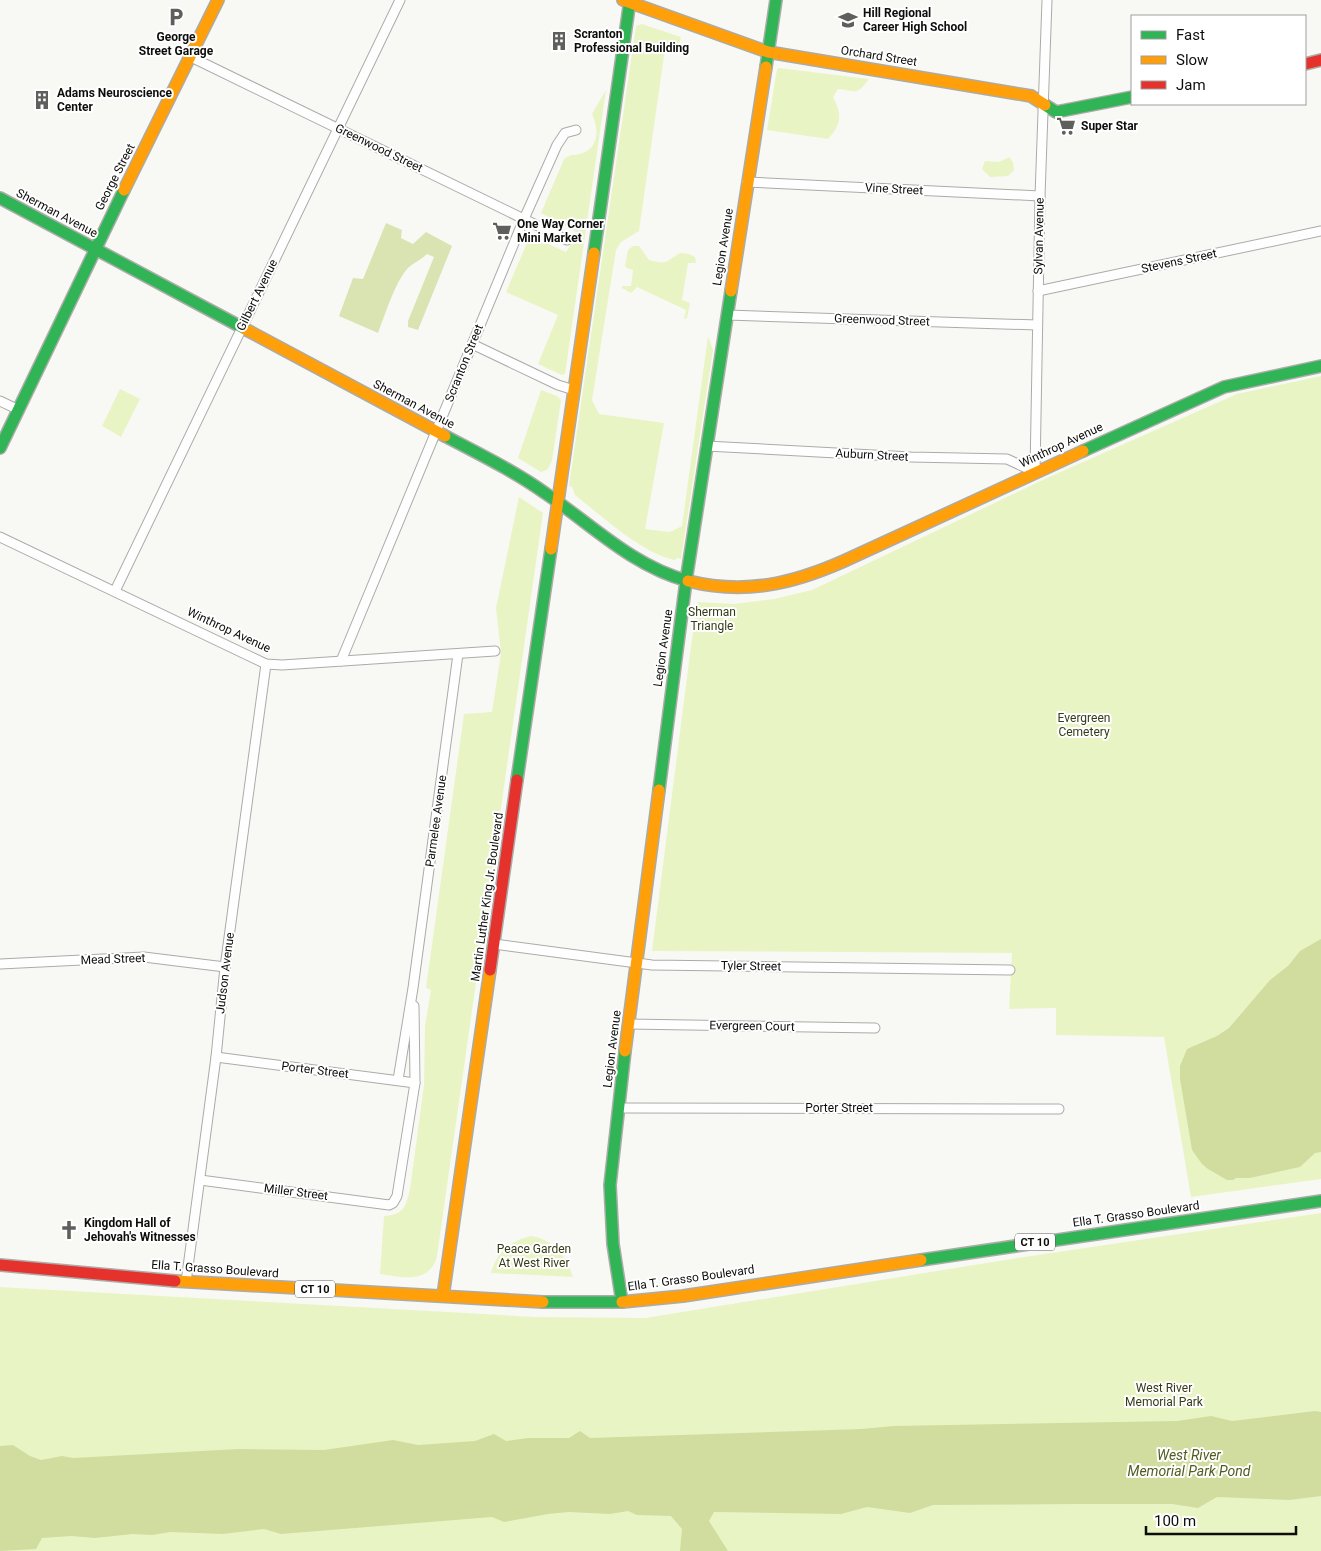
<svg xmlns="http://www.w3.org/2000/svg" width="1321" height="1551" viewBox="0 0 1321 1551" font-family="Roboto,sans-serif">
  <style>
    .green { fill: #e9f4c5 }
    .forest { fill: #dae4b2 }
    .water { fill: #d0dd9f }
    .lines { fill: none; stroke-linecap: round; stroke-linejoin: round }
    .street-casing { stroke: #abaca9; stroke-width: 11 }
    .fast-casing { stroke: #abaca9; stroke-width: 14 }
    .slow-casing { stroke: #abaca9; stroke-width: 14 }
    .jam-casing { stroke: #abaca9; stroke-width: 14 }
    .street { stroke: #fefefe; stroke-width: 9 }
    .fast { stroke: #30b455; stroke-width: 11 }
    .slow { stroke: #ff9f0a; stroke-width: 11 }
    .jam { stroke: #e5322d; stroke-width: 11 }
    .labels { text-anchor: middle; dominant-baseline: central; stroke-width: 4; stroke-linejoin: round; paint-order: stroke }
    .shield { fill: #fff; stroke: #565654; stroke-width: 1 }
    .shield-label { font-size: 11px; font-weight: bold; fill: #0d0e0b }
    .poi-label { font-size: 12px; font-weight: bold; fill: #0d0e0b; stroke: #fff; text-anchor: start }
    .street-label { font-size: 12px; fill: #0d0e0b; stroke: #fff }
    .park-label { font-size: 12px; fill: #343b16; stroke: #fff }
    .water-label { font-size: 14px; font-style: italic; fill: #515c1e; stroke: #fff }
  </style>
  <rect width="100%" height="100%" fill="#f8f9f5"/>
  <!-- green -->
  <g class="green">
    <path d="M642,24l39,13 -3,12 -3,2 -10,-2 -26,182 -18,11 -5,8 -24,150 7,14 65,9 -19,106 25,3 12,-6 26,-190 5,14 -32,209 -3,-1 -4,2c-34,-8 -72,-44 -99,-65l-3,-8 -3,-1 67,-460z"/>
    <path d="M779,68l90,11c-13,17 -12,12 -31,10l-5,8c9,18 9,27 -5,42l-61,-9 10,-61z"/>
    <path d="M606,90l-41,284 -3,1 -24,-11 20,-49 -52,-23 24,-56 36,16 12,-19 -37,-20 23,-54c7,-6 12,-3 19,-6 17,-7 15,-26 9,-39z"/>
    <polygon points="1009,157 1013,162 1014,170 1008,176 990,177 982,169 985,161 999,162"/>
    <path d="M633,246h6l10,14c19,5 16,2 31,-7l9,1 6,3 1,6h-8l-6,37 8,3 -3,15 -3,1 2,-9 -49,-23 -6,6 -9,-5v-2h9l2,-16 -6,-2 -2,-2 3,-16z"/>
    <polygon points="1321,376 1321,1179 1191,1197 1164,1037 1056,1035 1056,1008 1009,1009 1012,953 652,951 691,646 698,602 734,604 774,599 812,590 1047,478 1237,394"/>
    <polygon points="120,389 140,399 121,437 102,426"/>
    <polygon points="541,390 557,396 561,400 552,461 547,470 541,472 518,458"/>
    <path d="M519,497l24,16 -106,743c-1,3 -2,8 -5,11 -11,16 -36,9 -52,7l4,-58c20,-1 22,-10 26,-27l14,-104 1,-59 6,-36 -5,-2 38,-274 28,-2 9,-59 -5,-45z"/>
    <polygon points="1321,1213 1321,1551 0,1551 0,1287 535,1317 645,1318 1005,1260"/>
    <path d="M531,1236c23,4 35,20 42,41l-82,-4c5,-20 20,-33 40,-37z"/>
  </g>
  <!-- forest -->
  <path class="forest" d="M386,223l16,7 -1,8 12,6 13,-12 26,14 -34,84 -10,-3v-6l26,-64 -7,-3c-6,6 -14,9 -19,14 -13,14 -23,47 -30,65l-39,-17 14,-38 10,1z"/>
  <!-- water -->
  <g class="water">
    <polygon points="1321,939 1321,1152 1315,1153 1300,1167 1250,1178 1236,1178 1233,1180 1227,1180 1208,1169 1202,1164 1192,1150 1180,1079 1180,1066 1187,1049 1217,1036 1229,1028 1270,980 1288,966 1300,951"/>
    <polygon points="1315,1411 1321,1412 1321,1496 1290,1500 1217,1497 1198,1508 1172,1504 1078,1504 933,1505 910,1513 867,1507 841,1514 714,1512 709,1521 728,1551 680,1551 682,1529 671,1516 637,1515 628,1511 610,1514 569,1512 548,1514 504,1522 492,1517 281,1534 264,1529 223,1534 170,1532 152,1535 133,1534 95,1538 71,1536 42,1538 36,1549 0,1551 0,1446 13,1445 30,1456 41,1460 62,1456 73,1458 238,1449 324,1450 393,1440 418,1445 475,1441 494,1434 506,1441 528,1438 569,1438 580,1431 590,1438 862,1429 893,1426 1177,1421 1211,1416 1232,1421"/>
  </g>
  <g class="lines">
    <!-- street casing -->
    <g class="street-casing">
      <g id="street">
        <polyline points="191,57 567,240"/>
        <polyline points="747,182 1040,196"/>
        <polyline points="1038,291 1321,231"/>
        <polyline points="727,315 1037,325"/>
        <polyline points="472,344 558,385 574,390"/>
        <polyline points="0,401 19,410"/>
        <polyline points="706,446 911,457 1007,459 1035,472 1040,196 1047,0"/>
        <polyline points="0,537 266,664 282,665 495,651"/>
        <polyline points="115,591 400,0"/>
        <polyline points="341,661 524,219 557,145 565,133 576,130"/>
        <polyline points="494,944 652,965 1010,970"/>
        <polyline points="0,964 144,957 225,967"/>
        <polyline points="629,1024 875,1028"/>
        <polyline points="216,1057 415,1083"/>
        <polyline points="398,1080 413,988 458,654"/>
        <polyline points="618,1108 1059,1109"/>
        <polyline points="200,1180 389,1205 393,1203 397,1196 415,1083 414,1006"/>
        <polyline points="186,1282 216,1057 225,967 266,664"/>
      </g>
    </g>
    <!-- fast casing -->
    <g class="fast-casing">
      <g id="fast">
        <polyline points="766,67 776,0"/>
        <polyline points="1045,105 1056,112 1132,97"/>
        <polyline points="0,198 245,329"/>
        <polyline points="594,253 630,0"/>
        <path d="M445,436c34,18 69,35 100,57 46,31 87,73 143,88"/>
        <polyline points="0,448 124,190"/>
        <polyline points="1083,451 1224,387 1321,366"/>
        <polyline points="517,780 551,549"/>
        <polyline points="659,790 686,581 731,291"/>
        <polyline points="921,1260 1321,1201"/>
        <polyline points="543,1302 622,1302 613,1244 610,1185 625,1051"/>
      </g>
    </g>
    <!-- slow casing -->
    <g class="slow-casing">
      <g id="slow">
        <polyline points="623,0 768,52 1031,96 1045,105"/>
        <polyline points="124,190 218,0"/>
        <polyline points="731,291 766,67"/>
        <polyline points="245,329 445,436"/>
        <polyline points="551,549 594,253"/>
        <path d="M688,581c57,14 104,3 156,-20l239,-110"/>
        <polyline points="625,1051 659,790"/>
        <polyline points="175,1281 543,1302"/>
        <polyline points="443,1296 490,970"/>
        <polyline points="622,1302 683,1296 921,1260"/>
      </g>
    </g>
    <!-- jam casing -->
    <g class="jam-casing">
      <g id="jam">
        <polyline points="1305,64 1321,60"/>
        <polyline points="490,970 517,780"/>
        <polyline points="0,1265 175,1281"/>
      </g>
    </g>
    <!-- street -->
    <use href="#street" class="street"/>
    <!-- fast -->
    <use href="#fast" class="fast"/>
    <!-- slow -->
    <use href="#slow" class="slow"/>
    <!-- jam -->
    <use href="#jam" class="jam"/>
  </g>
  <!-- icons -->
  <defs>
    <g id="parking-bare" transform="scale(1.5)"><path d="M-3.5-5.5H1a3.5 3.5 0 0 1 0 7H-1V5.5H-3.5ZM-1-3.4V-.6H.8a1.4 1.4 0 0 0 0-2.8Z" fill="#5f605d" stroke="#fff" stroke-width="2.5" paint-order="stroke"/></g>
    <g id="school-bare" transform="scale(1.5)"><path d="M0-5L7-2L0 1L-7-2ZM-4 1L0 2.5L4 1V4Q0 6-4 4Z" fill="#5f605d" stroke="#fff" stroke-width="2.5" paint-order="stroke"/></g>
    <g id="building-bare" transform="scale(1.5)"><path d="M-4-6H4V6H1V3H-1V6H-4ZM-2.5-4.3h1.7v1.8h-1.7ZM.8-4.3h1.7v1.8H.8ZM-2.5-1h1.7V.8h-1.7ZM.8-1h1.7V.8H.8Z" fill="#5f605d" stroke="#fff" stroke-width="2.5" paint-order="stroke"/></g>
    <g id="supermarket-bare" transform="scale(1.5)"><path d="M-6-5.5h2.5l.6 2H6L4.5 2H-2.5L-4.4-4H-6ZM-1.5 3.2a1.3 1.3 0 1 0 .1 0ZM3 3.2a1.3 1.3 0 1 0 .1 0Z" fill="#5f605d" stroke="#fff" stroke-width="2.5" paint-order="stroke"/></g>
    <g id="church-bare" transform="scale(1.5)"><path d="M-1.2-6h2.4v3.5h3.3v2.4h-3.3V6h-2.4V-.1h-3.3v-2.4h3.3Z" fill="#5f605d" stroke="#fff" stroke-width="2.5" paint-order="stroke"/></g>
  </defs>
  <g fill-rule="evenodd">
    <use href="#parking-bare" x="176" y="17"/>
    <use href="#school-bare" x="848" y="20"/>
    <use href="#building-bare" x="559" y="41"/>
    <use href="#building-bare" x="42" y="100"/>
    <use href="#supermarket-bare" x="1066" y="126"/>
    <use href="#supermarket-bare" x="502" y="231"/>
    <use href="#church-bare" x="69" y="1230"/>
  </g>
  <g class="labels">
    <!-- shield labels -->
    <g class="shield">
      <rect x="1015" y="1233.5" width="40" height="17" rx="4"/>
      <rect x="295" y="1280.5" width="40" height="17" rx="4"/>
    </g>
    <g class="shield-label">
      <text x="1035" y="1242">CT 10</text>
      <text x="315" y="1289">CT 10</text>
    </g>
    <!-- poi labels -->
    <g class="poi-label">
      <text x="863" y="13">Hill Regional<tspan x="863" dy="14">Career High School</tspan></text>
      <text x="574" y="34">Scranton<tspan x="574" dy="14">Professional Building</tspan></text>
      <text x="176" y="37" text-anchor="middle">George<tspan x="176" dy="14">Street Garage</tspan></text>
      <text x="57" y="93">Adams Neuroscience<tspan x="57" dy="14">Center</tspan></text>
      <text x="1081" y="126">Super Star</text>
      <text x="517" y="224">One Way Corner<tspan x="517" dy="14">Mini Market</tspan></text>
      <text x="84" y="1223">Kingdom Hall of<tspan x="84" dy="14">Jehovah's Witnesses</tspan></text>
    </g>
    <!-- street labels -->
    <g class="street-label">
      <text transform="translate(879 56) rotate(9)">Orchard Street</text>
      <text transform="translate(379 148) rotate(26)">Greenwood Street</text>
      <text transform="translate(115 177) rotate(-63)">George Street</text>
      <text transform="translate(894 189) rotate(3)">Vine Street</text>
      <text transform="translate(57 213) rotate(28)">Sherman Avenue</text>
      <text transform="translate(1039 236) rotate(-89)">Sylvan Avenue</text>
      <text transform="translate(723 247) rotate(-81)">Legion Avenue</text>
      <text transform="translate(1179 261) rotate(-12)">Stevens Street</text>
      <text transform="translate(257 295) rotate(-64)">Gilbert Avenue</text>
      <text transform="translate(882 320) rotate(2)">Greenwood Street</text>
      <text transform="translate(464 363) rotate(-68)">Scranton Street</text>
      <text transform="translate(414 404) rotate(28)">Sherman Avenue</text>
      <text transform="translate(1061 445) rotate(-25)">Winthrop Avenue</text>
      <text transform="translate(872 455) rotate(3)">Auburn Street</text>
      <text transform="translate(229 630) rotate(25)">Winthrop Avenue</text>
      <text transform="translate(663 648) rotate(-82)">Legion Avenue</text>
      <text transform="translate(436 821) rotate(-82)">Parmelee Avenue</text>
      <text transform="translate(487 897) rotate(-82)">Martin Luther King Jr. Boulevard</text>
      <text transform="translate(113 959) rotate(-2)">Mead Street</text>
      <text transform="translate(751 966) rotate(1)">Tyler Street</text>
      <text transform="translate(225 973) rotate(-83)">Judson Avenue</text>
      <text transform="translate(752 1026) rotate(1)">Evergreen Court</text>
      <text transform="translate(612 1049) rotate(-83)">Legion Avenue</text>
      <text transform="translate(315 1070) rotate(7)">Porter Street</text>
      <text x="839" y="1108">Porter Street</text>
      <text transform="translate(296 1192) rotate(7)">Miller Street</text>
      <text transform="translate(1136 1214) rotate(-8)">Ella T. Grasso Boulevard</text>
      <text transform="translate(215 1269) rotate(4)">Ella T. Grasso Boulevard</text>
      <text transform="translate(691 1278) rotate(-8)">Ella T. Grasso Boulevard</text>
    </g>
    <!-- park labels -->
    <g class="park-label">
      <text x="712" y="612">Sherman<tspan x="712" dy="14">Triangle</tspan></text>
      <text x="1084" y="718">Evergreen<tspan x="1084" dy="14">Cemetery</tspan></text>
      <text x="534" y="1249">Peace Garden<tspan x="534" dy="14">At West River</tspan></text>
      <text x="1164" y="1388">West River<tspan x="1164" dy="14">Memorial Park</tspan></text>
    </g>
    <!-- water labels -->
    <g class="water-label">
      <text x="1189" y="1455">West River<tspan x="1189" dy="16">Memorial Park Pond</tspan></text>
    </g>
  </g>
  <!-- legend -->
  <rect x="1131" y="15" width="175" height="90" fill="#ffffff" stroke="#9e9f9d"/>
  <rect x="1141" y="31" width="25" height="8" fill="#30b455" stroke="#9e9f9d"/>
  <text x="1176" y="40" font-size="15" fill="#0d0e0b">Fast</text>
  <rect x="1141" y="56" width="25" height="8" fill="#ff9f0a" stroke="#9e9f9d"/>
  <text x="1176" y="65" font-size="15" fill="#0d0e0b">Slow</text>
  <rect x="1141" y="81" width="25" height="8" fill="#e5322d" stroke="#9e9f9d"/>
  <text x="1176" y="90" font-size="15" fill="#0d0e0b">Jam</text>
  <!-- scale -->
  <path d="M1146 1526v8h150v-8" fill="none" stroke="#0d0e0b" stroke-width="2.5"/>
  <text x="1154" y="1526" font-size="15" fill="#0d0e0b" stroke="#ffffff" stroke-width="4" paint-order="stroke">100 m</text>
</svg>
